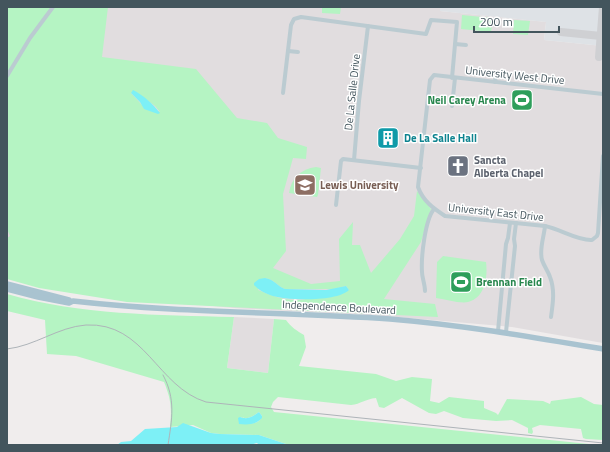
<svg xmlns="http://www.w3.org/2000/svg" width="610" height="452" viewBox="0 0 610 452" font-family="'Titillium Web',sans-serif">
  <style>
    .education { fill: #e1dddf }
    .airport { fill: #dee2e6 }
    .green { fill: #b5f4c3; fill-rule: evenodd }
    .water { fill: #7df0f6 }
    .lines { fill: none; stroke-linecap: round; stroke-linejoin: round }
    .taxiway { stroke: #cfd0d3; stroke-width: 8 }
    .minor { stroke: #bbcbd1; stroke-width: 4 }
    .major { stroke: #a9c3d0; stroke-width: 5.5 }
    .rail { stroke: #aeb4b9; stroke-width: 1 }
    .labels { text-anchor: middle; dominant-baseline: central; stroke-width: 3; stroke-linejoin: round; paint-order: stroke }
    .street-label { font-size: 11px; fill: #43555d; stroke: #fff }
    .leisure-label { font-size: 11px; font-weight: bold; fill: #27864d; stroke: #fff; text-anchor: end }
    .culture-label { font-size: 11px; font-weight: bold; fill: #0d838f; stroke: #fff; text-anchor: start }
    .worship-label { font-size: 11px; font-weight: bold; fill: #5b616d; stroke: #fff; text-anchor: start }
    .education-label { font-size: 11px; font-weight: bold; fill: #785e54; stroke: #fff; text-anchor: start }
  </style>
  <rect width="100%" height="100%" fill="#f0eded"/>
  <!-- education -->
  <g class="education">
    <polygon points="61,7 440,7 440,11 546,22 544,40 603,46 603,343 512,327 490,325 385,316 234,308 97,295 7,275 7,95"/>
    <polygon points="234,317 274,319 268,373 227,368"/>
  </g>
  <!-- airport -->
  <polygon class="airport" points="440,7 603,7 603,46 544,40 546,22 440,11"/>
  <!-- green -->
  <g class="green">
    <path d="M7,7h101l-6,50 94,12 41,49 30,5 11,15 29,9 -1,12 -13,-1 -10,36 3,57 -13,17 38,16 29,-3 -1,-42 14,-17 -1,23h8l11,28 29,-34 14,-23 3,-25 14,18 -10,33 -37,57 51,5 3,13 -311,-15 -88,-14 -32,-9v-41l3,-2 -3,-7zM136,92l19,14 5,6 -18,-7 -11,-12zM265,278c9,1 12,8 20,11h48l13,-3 3,4c-16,3 -37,9 -52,10 -14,0 -27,-5 -39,-10z"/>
    <polygon points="322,7 341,7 340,14 322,13"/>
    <polygon points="462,15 493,18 491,32 461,29"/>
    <polygon points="514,20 530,21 528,35 513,34"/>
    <path d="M316,167l5,1 -3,27 -1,2 -28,-4c2,-15 12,-24 27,-26z"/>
    <path d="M443,256l43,6c2,15 -1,36 -18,40 -7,2 -24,-3 -32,-4l1,-36z"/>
    <path d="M7,294c73,21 151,21 227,23l-7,51 41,5 6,-54 12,1c5,7 11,11 18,15l2,12 -7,19 77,8 20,7 16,-4 20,2 -2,22 9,2 10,-6 35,4v7l12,5 2,2 9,-16 36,2 7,3 1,-3 30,-4 13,7 9,1v35l-17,-1 -3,-1 -2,-9 -41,-4 -8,3 1,4 -1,2 -4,-1v-5l-16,-8 -16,1 -33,-3 -19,-7 -8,3 -7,-1 -27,-15 -18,10 -5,-1 -3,-9c-11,1 -15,6 -25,7l-73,-8 -5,5 -2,5 3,5 325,33h-310l-30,-10 -39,-1 -9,-1 -18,-8 -23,2c2,-19 1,-28 -6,-45l-88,-26 -29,-2 -2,-34 -38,-9zM259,412l3,4c-3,9 -11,7 -19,8l-3,-7c8,3 12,0 19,-5z"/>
  </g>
  <!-- water -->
  <g class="water">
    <path d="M133,90c10,5 20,14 27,23l-2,1 -14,-5 -4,-7 -9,-9z"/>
    <path d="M265,278c9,1 12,8 20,11l41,1 20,-4 3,4c-12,12 -64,11 -79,5 -6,-2 -11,-5 -16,-10v-2l5,-4z"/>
    <path d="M259,412l3,4v2c-6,7 -15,7 -23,6l-1,-6 2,-1c8,3 12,0 19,-5z"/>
    <polygon points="183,423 211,433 220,434 259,435 289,445 259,445 257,443 250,445 117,445 121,442 131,441 145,429 177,427"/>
  </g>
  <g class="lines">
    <!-- taxiway -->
    <g class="taxiway">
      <polyline points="561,32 601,36"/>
      <polyline points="599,57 603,7"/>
    </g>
    <!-- minor -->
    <g class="minor">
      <polyline points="455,44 466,45"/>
      <polyline points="288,51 298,52"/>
      <polyline points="7,76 30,38 53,7"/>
      <polyline points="495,82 496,73"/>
      <polyline points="283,93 291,25 294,19 301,17 426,34 431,20 457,22 452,78"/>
      <path d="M603,94l-169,-19 -4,5 -12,107c5,14 15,21 27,29l100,10c15,3 33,15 47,14l5,-4 1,-3 5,-77"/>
      <polyline points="452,106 455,78"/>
      <polyline points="354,160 359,101 368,26"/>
      <polyline points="336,205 341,161 343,159 421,168"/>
      <path d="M545,226c-1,11 -6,23 -3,34 2,6 6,11 8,17 5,13 3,26 1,40"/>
      <path d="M425,291c0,-7 -3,-13 -3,-19 -1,-15 3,-52 12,-63"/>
      <polyline points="498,331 506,244 508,238 510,223"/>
      <polyline points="506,332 515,246 514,239 516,223"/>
    </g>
    <!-- major -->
    <g class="major">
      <polyline points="7,284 69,300"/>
      <path d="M7,289l31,8 31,6 4,-2c105,12 212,11 317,18 72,6 142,18 213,30"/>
    </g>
    <!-- rail -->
    <g class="rail">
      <path d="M7,349c28,-3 51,-22 79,-24 59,-3 71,62 120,77l397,41"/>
      <path d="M163,375c13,24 9,44 5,70"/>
    </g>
  </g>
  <!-- icons -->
  <defs>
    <g id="stadium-square" transform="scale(1.15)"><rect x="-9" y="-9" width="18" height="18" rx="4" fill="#2e9e5b" stroke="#fff"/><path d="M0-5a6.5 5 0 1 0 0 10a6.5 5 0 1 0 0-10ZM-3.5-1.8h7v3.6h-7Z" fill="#fff"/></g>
    <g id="building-square" transform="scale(1.15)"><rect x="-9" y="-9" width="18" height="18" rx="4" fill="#0f9aa8" stroke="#fff"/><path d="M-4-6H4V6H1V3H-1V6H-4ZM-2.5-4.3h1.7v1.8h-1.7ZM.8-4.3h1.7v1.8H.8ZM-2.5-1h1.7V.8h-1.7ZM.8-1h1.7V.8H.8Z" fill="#fff"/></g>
    <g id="church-square" transform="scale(1.15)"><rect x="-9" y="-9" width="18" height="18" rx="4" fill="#6b7280" stroke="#fff"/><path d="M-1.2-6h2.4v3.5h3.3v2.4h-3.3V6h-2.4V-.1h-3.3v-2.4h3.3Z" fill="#fff"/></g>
    <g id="university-square" transform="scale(1.15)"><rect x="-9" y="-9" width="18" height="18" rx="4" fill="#8d6e63" stroke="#fff"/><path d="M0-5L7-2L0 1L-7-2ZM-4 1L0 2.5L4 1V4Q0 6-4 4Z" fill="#fff"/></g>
  </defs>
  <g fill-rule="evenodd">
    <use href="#stadium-square" x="522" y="100"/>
    <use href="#building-square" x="388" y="138"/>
    <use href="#church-square" x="458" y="166"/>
    <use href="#university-square" x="305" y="185"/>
    <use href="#stadium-square" x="461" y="282"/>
  </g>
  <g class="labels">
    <!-- street labels -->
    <g class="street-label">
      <text transform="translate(515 75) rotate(6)">University West Drive</text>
      <text transform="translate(352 92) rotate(-84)">De La Salle Drive</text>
      <text transform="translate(496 212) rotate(6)">University East Drive</text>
      <text transform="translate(339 307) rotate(3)">Independence Boulevard</text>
    </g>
    <!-- leisure labels -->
    <g class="leisure-label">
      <text x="506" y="100">Neil Carey Arena</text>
      <text x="476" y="282" text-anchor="start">Brennan Field</text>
    </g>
    <!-- culture labels -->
    <g class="culture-label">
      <text x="404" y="138">De La Salle Hall</text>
    </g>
    <!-- worship labels -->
    <g class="worship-label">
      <text x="474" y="160">Sancta<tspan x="474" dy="13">Alberta Chapel</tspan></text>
    </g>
    <!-- education labels -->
    <g class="education-label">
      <text x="320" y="185">Lewis University</text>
    </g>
  </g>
  <!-- border -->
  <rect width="610" height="452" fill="none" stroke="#43555d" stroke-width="16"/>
  <!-- scale -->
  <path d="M474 26v6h85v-6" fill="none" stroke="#43555d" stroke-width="2"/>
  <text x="480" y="26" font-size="12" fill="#43555d" stroke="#ffffff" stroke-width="3" paint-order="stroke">200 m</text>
</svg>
